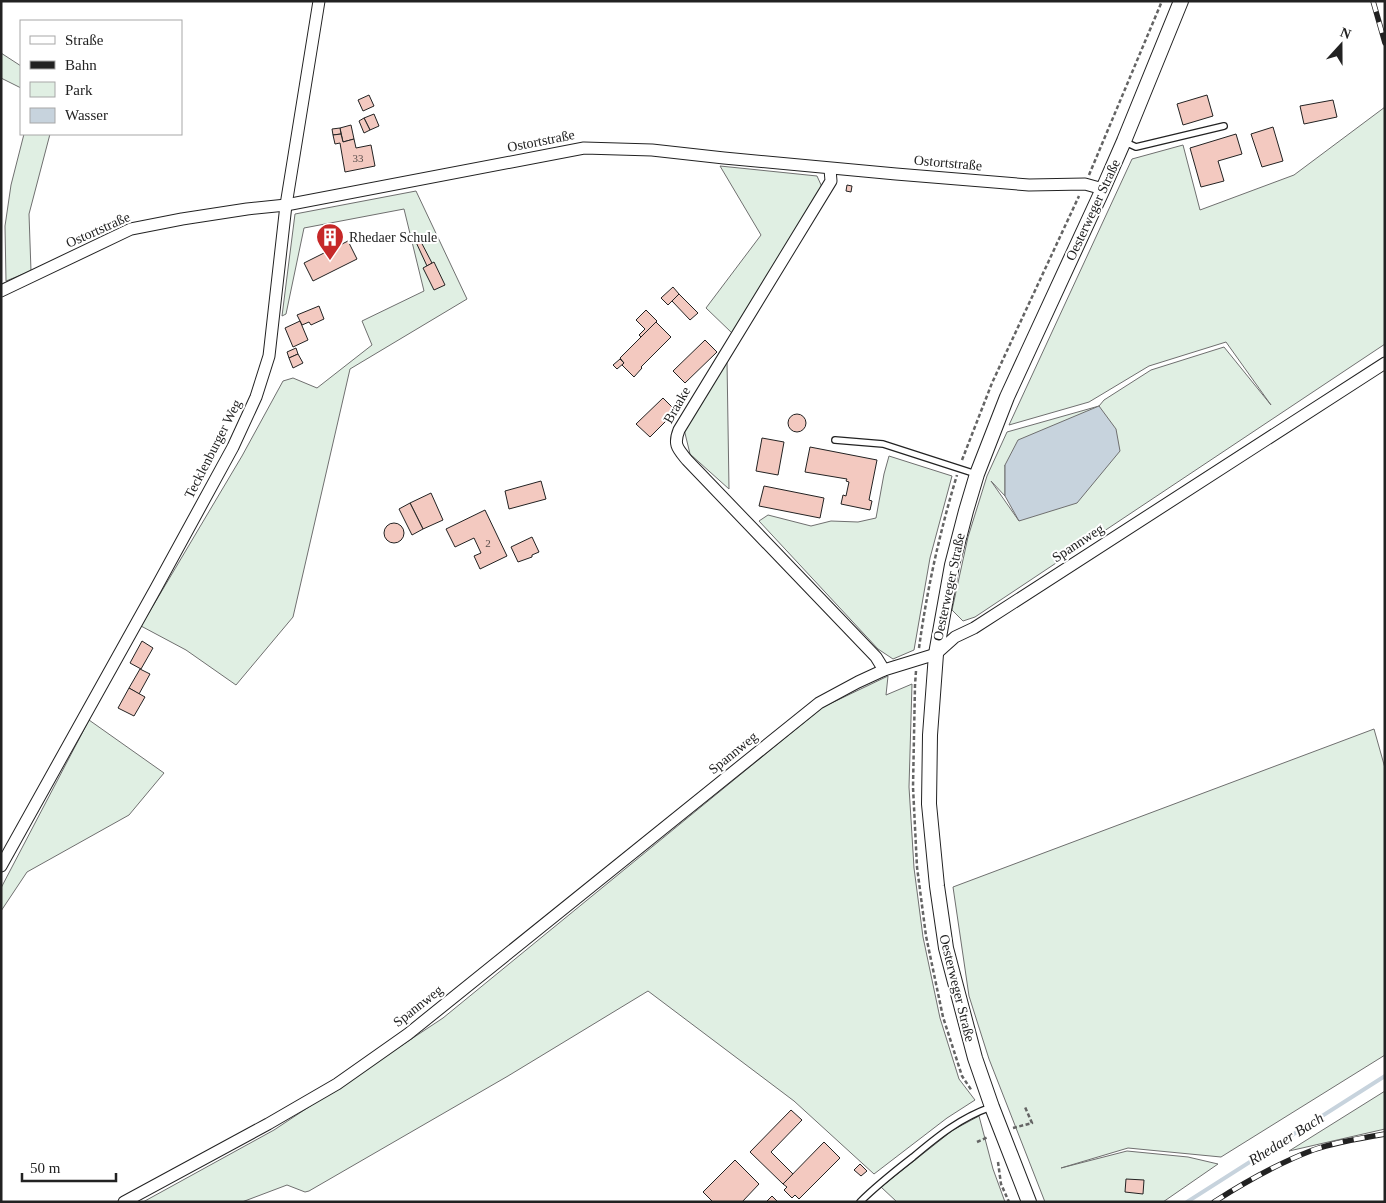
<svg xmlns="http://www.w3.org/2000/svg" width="1386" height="1203" viewBox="0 0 1386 1203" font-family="Georgia,serif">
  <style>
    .green { fill: #e0efe3; stroke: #6f6f6f; fill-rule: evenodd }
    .water { fill: #c7d3dd; stroke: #6f6f6f }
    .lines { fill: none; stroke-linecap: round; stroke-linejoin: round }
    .stream { stroke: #c7d3dd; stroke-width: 4 }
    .building { fill: #f3c9c0; stroke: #222 }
    .service-casing { stroke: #222; stroke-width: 8 }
    .minor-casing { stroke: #222; stroke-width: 13 }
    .tertiary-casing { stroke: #222; stroke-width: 16 }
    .path { stroke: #646464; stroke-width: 2.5; stroke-dasharray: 4 2.5; stroke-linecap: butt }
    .service { stroke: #fff; stroke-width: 5.5 }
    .minor { stroke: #fff; stroke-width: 11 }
    .tertiary { stroke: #fff; stroke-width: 14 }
    .rail-casing { stroke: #222; stroke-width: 5.5 }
    .rail { stroke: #fff; stroke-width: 4; stroke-dasharray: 11; stroke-linecap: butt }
    .labels { text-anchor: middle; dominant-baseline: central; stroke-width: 4; stroke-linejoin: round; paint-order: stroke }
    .number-label { font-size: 11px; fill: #564c4a }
    .street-label { font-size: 14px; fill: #222; stroke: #fff }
    .poi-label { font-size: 14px; fill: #222; stroke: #fff; text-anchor: start }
    .water-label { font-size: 15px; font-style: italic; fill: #222; stroke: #fff }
  </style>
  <rect width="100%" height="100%" fill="#fff"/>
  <!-- green -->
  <g class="green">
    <polygon points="1,53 21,66 21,88 1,78"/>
    <path d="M1385,107v237l-410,273 -12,4 -11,-11 16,-73 19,-61 20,-44 92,-26 5,-6 47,-30 73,-23 47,58 -45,-63 -77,24 -60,36 -80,23 123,-266 51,-14 17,65 94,-35zM1005,465l14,56 -28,-40 14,15z"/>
    <polygon points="24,134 50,134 29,214 31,271 6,281 5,226 11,185"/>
    <polygon points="720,166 817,176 822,187 732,333 706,308 761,235"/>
    <polygon points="416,191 467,299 350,369 293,617 236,685 186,650 141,626 242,456 283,381 293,378 317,388 372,345 362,321 424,291 404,209 304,228 286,314 282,316 295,214"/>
    <polygon points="727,361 729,489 690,454 684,429"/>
    <polygon points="889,456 952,476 930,558 914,650 893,659 878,649 759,521 768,515 811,526 831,521 858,522 876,518 884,474"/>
    <polygon points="888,676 886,695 912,684 909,787 914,868 923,937 940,1018 959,1079 975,1100 947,1118 874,1174 794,1101 648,991 508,1076 309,1191 305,1192 287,1185 242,1202 143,1202 274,1130 443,1018 823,707"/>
    <polygon points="89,720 164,773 129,815 27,872 1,911 1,888"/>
    <polygon points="1374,729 1385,768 1385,1055 1221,1157 1128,1148 1061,1168 1127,1151 1188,1157 1218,1164 1163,1202 1045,1202 989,1059 969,996 953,887"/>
    <polygon points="1385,1091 1385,1129 1289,1151"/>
    <polygon points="979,1116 993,1169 1005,1202 897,1202 881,1187 953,1130"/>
  </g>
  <!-- water -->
  <polygon class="water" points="1099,406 1116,429 1120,451 1077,503 1019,521 1005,496 1005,465 1018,440"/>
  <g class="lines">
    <!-- stream -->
    <polyline class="stream" points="1187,1202 1385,1076"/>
  </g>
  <!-- building -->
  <g class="building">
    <polygon points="369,95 374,106 363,111 358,100"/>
    <polygon points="1207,95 1213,116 1183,125 1177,104"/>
    <polygon points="1333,100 1337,117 1304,124 1300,106"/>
    <polygon points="374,114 379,126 370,130 364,118"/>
    <polygon points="364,118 370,130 364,133 359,121"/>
    <polygon points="351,125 354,139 343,142 340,128"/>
    <polygon points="1273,127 1283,161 1262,167 1251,134"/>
    <polygon points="340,128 341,134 333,135 332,129"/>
    <polygon points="341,134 343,142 354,139 356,148 371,145 375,166 345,172 340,143 335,144 333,135"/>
    <polygon points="1236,134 1242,154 1218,161 1224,181 1201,187 1190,148"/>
    <polygon points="847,185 852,186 851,192 846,191"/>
    <polygon points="419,238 432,263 427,266 415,240"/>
    <polygon points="348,241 357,259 313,281 304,263"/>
    <polygon points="434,262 445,285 434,290 423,268"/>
    <polygon points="673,287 679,294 668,305 661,298"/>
    <polygon points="679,294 698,313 690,320 672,301"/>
    <polygon points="319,306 324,319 311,325 309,322 302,325 297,315"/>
    <polygon points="646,310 657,321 641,337 639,335 645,329 636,320"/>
    <polygon points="300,321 308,340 293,347 285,328"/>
    <polygon points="656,322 671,337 641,367 642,368 634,377 622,365 624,363 620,358"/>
    <polygon points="705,340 717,352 685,383 673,371"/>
    <polygon points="296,348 298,354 289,358 287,352"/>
    <polygon points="298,354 303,363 293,368 289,358"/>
    <polygon points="620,359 624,363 617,369 613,365"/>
    <polygon points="663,398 676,411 650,437 636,424"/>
    <circle cx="797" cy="423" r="9"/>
    <polygon points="762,438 784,442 778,475 756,471"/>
    <polygon points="810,447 877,460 869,500 872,501 870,510 841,504 843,495 846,496 849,482 846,481 847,479 805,472"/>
    <polygon points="541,481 546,499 509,509 505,491"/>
    <polygon points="764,486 824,498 820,518 759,506"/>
    <polygon points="431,493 443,520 423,529 410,503"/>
    <polygon points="410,503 423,529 412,535 399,509"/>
    <polygon points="485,510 507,556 480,569 474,556 481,553 474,538 455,547 446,529"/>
    <circle cx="394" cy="533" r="10"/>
    <polygon points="532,537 539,552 532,555 532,557 518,562 511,547"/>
    <polygon points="142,641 153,648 141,669 130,663"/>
    <polygon points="140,669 150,674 139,694 129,688"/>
    <polygon points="129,688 145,697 134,716 118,708"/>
    <polygon points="791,1110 802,1120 771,1152 793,1174 783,1184 750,1152"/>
    <polygon points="824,1142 840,1158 799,1199 795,1195 792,1198 784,1190 787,1187 783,1184"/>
    <polygon points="735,1160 759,1184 742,1202 713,1202 703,1192"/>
    <polygon points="860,1164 867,1171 861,1176 854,1170"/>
    <polygon points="1126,1179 1144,1180 1143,1194 1125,1192"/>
    <polygon points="772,1196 778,1202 766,1202"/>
  </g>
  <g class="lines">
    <!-- service casing -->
    <g class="service-casing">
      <g id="service">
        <polyline points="1125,142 1136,147 1224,126"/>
        <polyline points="835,440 883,444 976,474"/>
        <path d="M860,1202c17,-17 35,-31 53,-45 25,-21 47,-39 78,-50"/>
      </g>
    </g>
    <!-- minor casing -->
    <g class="minor-casing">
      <g id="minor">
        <path d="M830,169l1,12 -152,249c-6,15 -1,19 8,30l189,197 8,13"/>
        <polyline points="1,291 131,229 182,219 247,209 286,205 584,148 652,150 724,158 896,174 1029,185 1085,184 1103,189"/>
        <polyline points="1,866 156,588 233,447 256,397 269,356 286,205 319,1"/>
        <polyline points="124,1202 268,1124 337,1084 408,1034 819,703 858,682 884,670 936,654 955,637 974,628 1385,363"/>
      </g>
    </g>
    <!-- tertiary casing -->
    <g class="tertiary-casing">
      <polyline id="tertiary" points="1029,1202 992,1107 975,1058 946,948 937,886 929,804 930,735 936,654 952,565 966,511 977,474 1007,397 1103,189 1124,141 1181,1"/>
    </g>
    <!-- path -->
    <g class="path">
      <polyline points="1089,175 1162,1"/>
      <polyline points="962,460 992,383 1079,196"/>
      <path d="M919,648c8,-59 21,-117 38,-173"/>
      <polyline points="916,671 915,685 913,787 917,867 926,936 943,1017 962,1076 972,1091"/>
      <polyline points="1013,1128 1032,1123 1025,1107"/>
      <polyline points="977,1142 988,1137"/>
      <polyline points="998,1162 1001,1184 1009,1202"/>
    </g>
    <!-- service -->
    <use href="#service" class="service"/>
    <!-- minor -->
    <use href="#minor" class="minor"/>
    <!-- tertiary -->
    <use href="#tertiary" class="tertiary"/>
    <!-- rail casing -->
    <g class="rail-casing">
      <g id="rail">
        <polyline points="1373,1 1385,43"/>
        <path d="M1214,1202c31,-20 65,-39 99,-52 23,-8 48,-12 72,-16"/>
      </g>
    </g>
    <!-- rail -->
    <use href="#rail" class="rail"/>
  </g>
  <!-- icons -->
  <defs>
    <g id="building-pin" transform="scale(1.4375)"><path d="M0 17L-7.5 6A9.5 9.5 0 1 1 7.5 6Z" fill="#c62828" stroke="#fff"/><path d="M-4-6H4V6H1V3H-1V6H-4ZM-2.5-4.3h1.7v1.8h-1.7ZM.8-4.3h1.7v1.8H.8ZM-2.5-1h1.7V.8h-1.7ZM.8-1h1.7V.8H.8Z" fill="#fff"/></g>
  </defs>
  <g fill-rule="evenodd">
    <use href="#building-pin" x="330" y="237"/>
  </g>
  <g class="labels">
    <!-- number labels -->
    <g class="number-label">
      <text x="358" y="158">33</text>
      <text x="488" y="543">2</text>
    </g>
    <!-- street labels -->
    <g class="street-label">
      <text transform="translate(541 141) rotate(-11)">Ostortstraße</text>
      <text transform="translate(948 163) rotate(5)">Ostortstraße</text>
      <text transform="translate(1093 210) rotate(-65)">Oesterweger Straße</text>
      <text transform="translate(98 230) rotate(-24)">Ostortstraße</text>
      <text transform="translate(677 405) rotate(-60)">Braake</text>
      <text transform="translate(213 449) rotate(-63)">Tecklenburger Weg</text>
      <text transform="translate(1078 543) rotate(-33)">Spannweg</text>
      <text transform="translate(949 587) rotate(-78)">Oesterweger Straße</text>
      <text transform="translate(733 753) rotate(-39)">Spannweg</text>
      <text transform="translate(957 988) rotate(76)">Oesterweger Straße</text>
      <text transform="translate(418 1006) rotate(-38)">Spannweg</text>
    </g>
    <!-- poi labels -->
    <g class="poi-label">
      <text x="349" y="237">Rhedaer Schule</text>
    </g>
    <!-- water labels -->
    <g class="water-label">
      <text transform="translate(1286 1139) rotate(-32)">Rhedaer Bach</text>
    </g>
  </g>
  <!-- border -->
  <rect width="1386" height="1203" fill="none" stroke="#222222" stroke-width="5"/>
  <!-- legend -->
  <rect x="20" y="20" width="162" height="115" fill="#ffffff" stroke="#a7a7a7"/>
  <rect x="30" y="36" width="25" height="8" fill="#ffffff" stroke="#a7a7a7"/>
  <text x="65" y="45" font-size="15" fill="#222222">Straße</text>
  <rect x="30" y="61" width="25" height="8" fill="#222222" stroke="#a7a7a7"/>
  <text x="65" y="70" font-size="15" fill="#222222">Bahn</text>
  <rect x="30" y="82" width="25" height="15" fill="#e0efe3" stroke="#a7a7a7"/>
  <text x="65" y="95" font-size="15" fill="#222222">Park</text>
  <rect x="30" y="108" width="25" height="15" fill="#c7d3dd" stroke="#a7a7a7"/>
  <text x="65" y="120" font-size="15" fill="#222222">Wasser</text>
  <!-- north arrow -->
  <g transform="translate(1341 45) rotate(21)" stroke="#ffffff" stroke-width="4" paint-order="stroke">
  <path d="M0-4L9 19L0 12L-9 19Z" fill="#222222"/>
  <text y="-8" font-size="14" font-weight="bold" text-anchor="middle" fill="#222222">N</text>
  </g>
  <!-- scale -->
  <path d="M22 1173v8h94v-8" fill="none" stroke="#222222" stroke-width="2.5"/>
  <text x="30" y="1173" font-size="15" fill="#222222" stroke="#ffffff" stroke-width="4" paint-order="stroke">50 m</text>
</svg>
